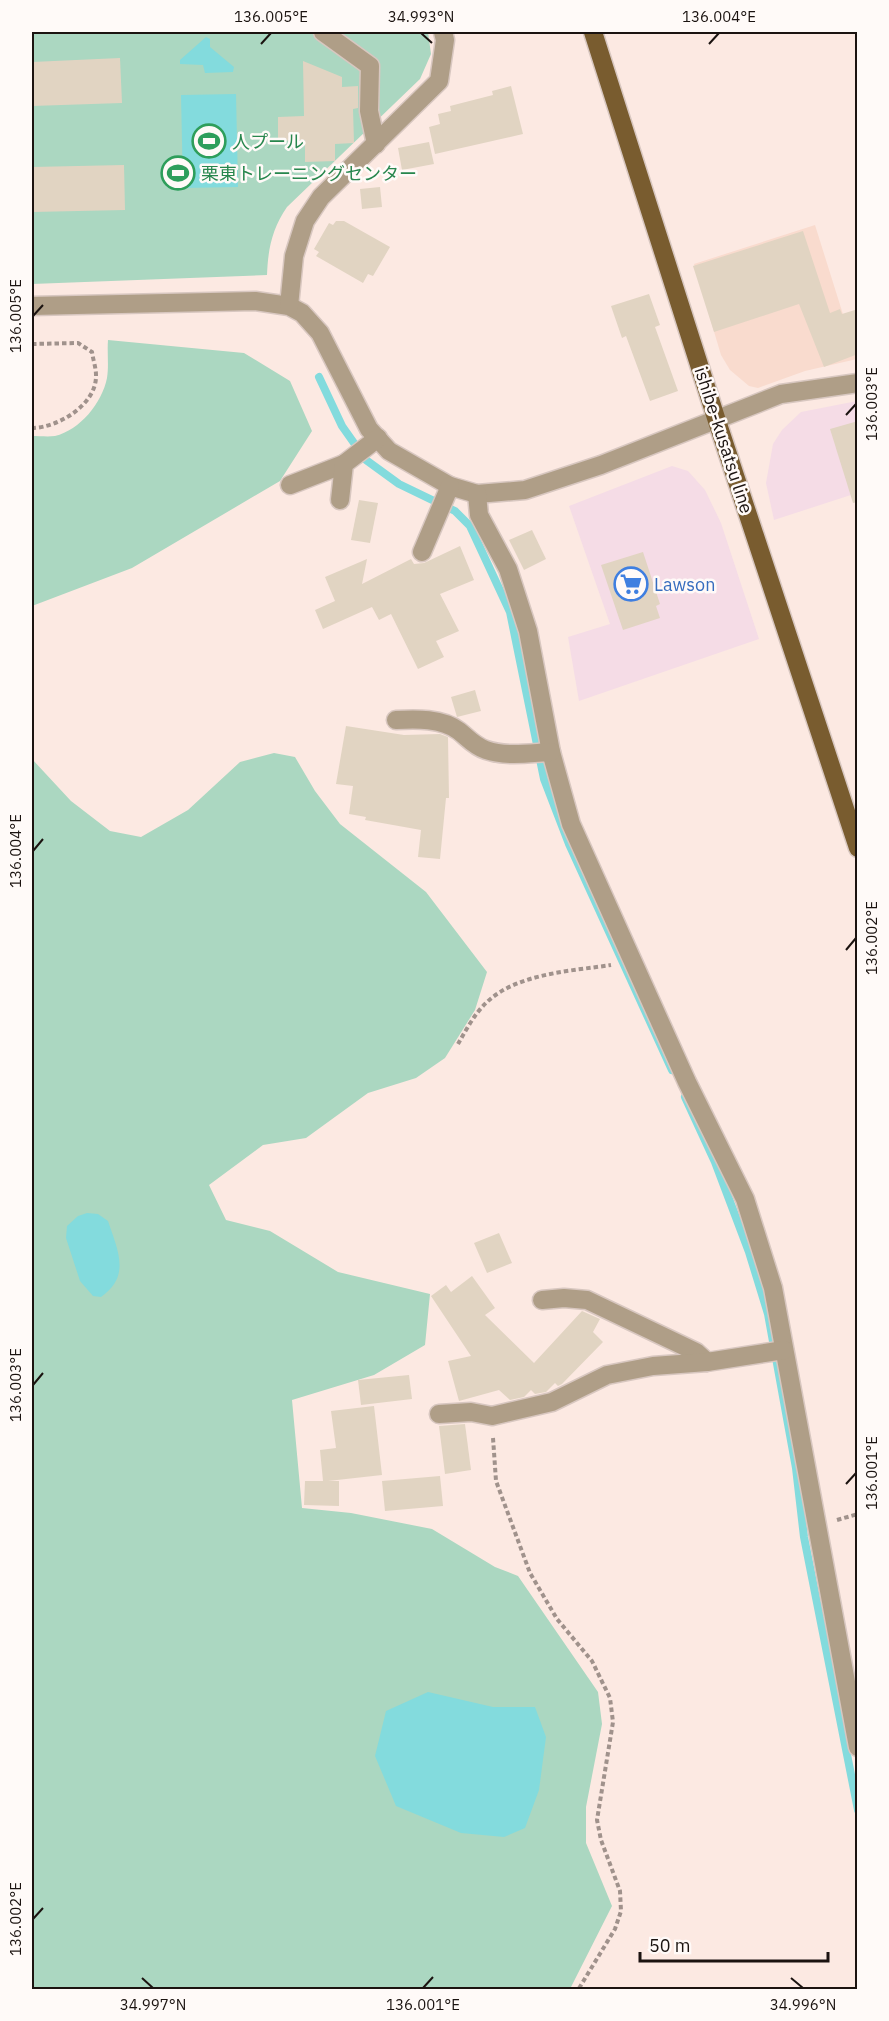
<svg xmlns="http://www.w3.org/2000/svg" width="889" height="2021" viewBox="0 0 889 2021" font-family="'IBM Plex Sans','Noto Sans JP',sans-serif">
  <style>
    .commercial { fill: #f5dce6 }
    .built { fill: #f9dbce }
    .green { fill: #abd7c1 }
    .water { fill: #83dbdd }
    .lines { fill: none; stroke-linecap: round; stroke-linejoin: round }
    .stream { stroke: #83dbdd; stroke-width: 8 }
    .building { fill: #e1d4c2 }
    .minor-casing { stroke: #d8c7c0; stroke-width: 21 }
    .major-casing { stroke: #d8c7c0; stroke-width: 21 }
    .path { stroke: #a0928c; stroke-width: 4; stroke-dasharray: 4.5 3; stroke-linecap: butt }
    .minor { stroke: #af9e87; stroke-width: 18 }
    .major { stroke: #795c2f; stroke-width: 18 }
    .ticks { fill: none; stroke: #1b1310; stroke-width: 2 }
    .labels { text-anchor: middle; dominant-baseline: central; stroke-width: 5; stroke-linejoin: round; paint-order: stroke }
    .leisure-label { font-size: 18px; fill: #27864d; stroke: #fffaf8; text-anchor: start }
    .street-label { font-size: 18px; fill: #1b1310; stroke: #fffaf8 }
    .shop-label { font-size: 18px; fill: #366cbe; stroke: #fffaf8; text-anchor: start }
    .neatline { fill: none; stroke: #1b1310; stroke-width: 2 }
    .ticks-label { font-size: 15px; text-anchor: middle; fill: #1b1310 }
  </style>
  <rect width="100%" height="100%" fill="#fce9e2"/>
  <!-- commercial -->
  <g class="commercial">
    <polygon points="857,401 857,493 774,520 766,483 773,444 782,430 801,412"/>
    <polygon points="672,466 688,471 705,490 721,523 759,639 579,701 568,637 610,624 569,506"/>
  </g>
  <!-- built -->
  <polygon class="built" points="815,225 857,359 805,371 758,388 749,386 730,370 721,355 694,264"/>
  <!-- green -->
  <g class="green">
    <path d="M32,32h396l3,22 -11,25 -133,128c-15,22 -19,42 -20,68l-235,9z"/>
    <path d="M108,340l136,13 46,28 22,50 -32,50 -148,87 -100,38v-170c7,0 16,1 23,0 25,-6 47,-33 52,-58 2,-12 0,-25 1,-38z"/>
    <polygon points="274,753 295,757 315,791 340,824 426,892 487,972 475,1010 445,1058 416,1078 368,1093 306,1138 263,1145 209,1185 226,1220 270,1231 338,1272 430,1294 425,1345 374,1375 292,1400 302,1508 351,1513 432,1529 495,1567 518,1576 598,1692 602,1724 586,1807 586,1843 612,1906 570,1989 32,1989 32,759 71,801 110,831 141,837 188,810 240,762"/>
  </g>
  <!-- water -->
  <g class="water">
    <polygon points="206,37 210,39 210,47 234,67 233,72 205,73 203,65 180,64 180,60"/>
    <polygon points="236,94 238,187 183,188 181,95"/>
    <path d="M87,1213l11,1 10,7c10,30 23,55 -7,76l-8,-1 -13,-15 -14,-43 1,-12 11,-10z"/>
    <polygon points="428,1692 493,1707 535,1707 546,1737 539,1790 525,1828 504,1837 461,1833 396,1806 375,1756 386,1711"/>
  </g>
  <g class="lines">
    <!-- stream -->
    <g class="stream">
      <polyline points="319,377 342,426 366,460 399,484 455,511 470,526 510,612 544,779 569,844 672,1070"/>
      <polyline points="685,1097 715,1162 749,1252 768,1314 796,1468 804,1537 858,1810"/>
    </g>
  </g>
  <!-- building -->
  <g class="building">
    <polygon points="120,58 122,103 32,106 32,62"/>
    <polygon points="303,61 342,77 342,87 358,86 358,108 353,109 354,143 335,144 335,161 305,162 305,140 278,141 278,117 304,116"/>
    <polygon points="511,86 523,134 435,154 429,127 440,124 438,114 451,111 450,106 493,95 492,91"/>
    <polygon points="429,142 434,164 402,170 398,148"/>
    <polygon points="124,165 125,210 32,212 32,167"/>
    <polygon points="380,187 382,207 362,209 360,189"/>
    <polygon points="336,221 344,221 390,247 373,276 368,274 363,283 316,256 319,252 314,249 329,223 333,225"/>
    <polygon points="803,231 830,313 840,309 842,314 858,309 858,354 824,367 799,304 714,332 693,266"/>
    <polygon points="649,294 660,325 655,327 678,391 650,401 626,336 622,338 611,306"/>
    <polygon points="858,421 858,502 853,503 830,429"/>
    <polygon points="359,500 378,503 370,543 351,540"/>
    <polygon points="532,530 546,559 524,570 509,540"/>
    <polygon points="460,546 474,580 440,594 459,631 436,641 444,657 418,669 391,614 379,620 372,607 323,629 315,610 335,601 325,577 367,559 362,584 411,559 414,564 424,563"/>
    <polygon points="643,552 660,604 656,606 660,618 623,630 601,565"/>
    <polygon points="475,690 481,711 457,717 451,697"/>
    <polygon points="346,726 404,735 440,734 448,737 449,798 446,798 440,859 418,857 421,830 365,820 366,817 349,814 353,786 336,784"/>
    <polygon points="499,1233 512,1263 487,1273 474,1243"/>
    <polygon points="472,1276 495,1308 485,1315 534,1363 582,1311 600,1319 593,1332 603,1342 562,1384 558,1386 555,1383 546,1392 535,1394 531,1390 524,1397 510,1400 499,1390 459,1401 448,1361 471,1356 431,1296 446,1285 451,1292"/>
    <polygon points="409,1375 412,1399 361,1405 358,1380"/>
    <polygon points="374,1406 382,1475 328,1481 339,1481 339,1506 304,1505 305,1481 323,1481 320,1450 336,1448 331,1411"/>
    <polygon points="465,1424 471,1470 445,1474 439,1426"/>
    <polygon points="440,1476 443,1506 385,1511 382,1481"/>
  </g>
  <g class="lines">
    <!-- minor casing -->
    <g class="minor-casing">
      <g id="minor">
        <polyline points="323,32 370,66 369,111 376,144"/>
        <polyline points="32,306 255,301 289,306 302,313 320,333 369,429 389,451 450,486 477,494 525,490 601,465 781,394 858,383"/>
        <polyline points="289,306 294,256 305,221 321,197 439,81 445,40 443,32"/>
        <polyline points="290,485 344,464"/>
        <polyline points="477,494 479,515 508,569 528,631 551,752 571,824 687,1082 745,1199 773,1288 858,1747"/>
        <polyline points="340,500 344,464 378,438"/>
        <polyline points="422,552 450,486"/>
        <path d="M396,720c20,-1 46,-2 63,11 9,7 15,15 27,19 20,7 44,3 65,2"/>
        <polyline points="542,1300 564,1298 587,1300 696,1352 707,1362"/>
        <polyline points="439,1414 471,1412 492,1416 552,1402 607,1375 653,1366 707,1362 784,1350"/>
      </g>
    </g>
    <!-- major casing -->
    <g class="major-casing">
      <polyline id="major" points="593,32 717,421 858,848"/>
    </g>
    <!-- path -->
    <g class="path">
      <path d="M32,344l46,-1 14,9c1,7 4,16 4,23 1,30 -39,53 -64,53"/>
      <path d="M458,1044c8,-14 17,-31 29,-42 31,-29 85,-31 124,-37"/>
      <polyline points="493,1438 496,1481 530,1573 557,1619 592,1661 610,1698 613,1722 597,1820 601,1840 620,1891 621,1911 615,1929 578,1990"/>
      <polyline points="837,1520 858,1514"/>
    </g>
    <!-- minor -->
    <use href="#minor" class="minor"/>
    <!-- major -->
    <use href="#major" class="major"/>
  </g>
  <!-- ticks -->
  <path class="ticks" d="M421,33l11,10M261,44l10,-11M709,44l10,-11M33,316l10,-11M846,415l10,-11M33,851l10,-12M846,950l10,-12M33,1385l10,-12M846,1484l10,-11M33,1919l10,-11M142,1978l11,10M791,1978l12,10M423,1988l10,-11"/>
  <!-- icons -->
  <defs>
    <g id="stadium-ring" transform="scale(1.725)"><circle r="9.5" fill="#fffaf8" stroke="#2e9e5b" stroke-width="1.5"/><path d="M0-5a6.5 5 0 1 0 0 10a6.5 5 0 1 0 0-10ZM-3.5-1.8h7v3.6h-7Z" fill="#2e9e5b"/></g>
    <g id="supermarket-ring" transform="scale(1.725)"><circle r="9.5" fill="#fffaf8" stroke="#3f7fe0" stroke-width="1.5"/><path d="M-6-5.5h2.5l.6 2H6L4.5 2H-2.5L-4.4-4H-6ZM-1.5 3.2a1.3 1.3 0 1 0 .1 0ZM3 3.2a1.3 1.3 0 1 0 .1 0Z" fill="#3f7fe0"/></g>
  </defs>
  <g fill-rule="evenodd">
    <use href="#stadium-ring" x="209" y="141"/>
    <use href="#stadium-ring" x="178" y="173"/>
    <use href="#supermarket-ring" x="631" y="584"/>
  </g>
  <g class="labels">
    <!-- leisure labels -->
    <g class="leisure-label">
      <text x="232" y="141">人プール</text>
      <text x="201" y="173">栗東トレーニングセンター</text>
    </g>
    <!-- street labels -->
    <g class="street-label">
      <text transform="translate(724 440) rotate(72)">ishibe-kusatsu line</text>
    </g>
    <!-- shop labels -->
    <g class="shop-label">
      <text x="654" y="584">Lawson</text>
    </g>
  </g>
  <!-- border -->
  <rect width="889" height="2021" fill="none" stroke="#fffaf8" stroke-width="66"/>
  <!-- scale -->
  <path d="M640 1952v9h188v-9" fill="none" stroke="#1b1310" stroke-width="3"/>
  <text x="649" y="1952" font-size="18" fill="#1b1310" stroke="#fffaf8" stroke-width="4.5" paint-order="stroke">50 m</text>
  <rect x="33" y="33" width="823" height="1955" class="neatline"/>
  <g class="ticks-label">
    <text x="271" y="22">136.005°E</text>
    <text x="421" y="22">34.993°N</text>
    <text x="719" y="22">136.004°E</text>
    <text transform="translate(16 316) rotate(-90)" y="5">136.005°E</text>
    <text transform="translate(872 404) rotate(-90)" y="5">136.003°E</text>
    <text transform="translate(16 851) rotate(-90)" y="5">136.004°E</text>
    <text transform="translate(872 938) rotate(-90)" y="5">136.002°E</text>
    <text transform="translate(16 1385) rotate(-90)" y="5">136.003°E</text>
    <text transform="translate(872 1473) rotate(-90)" y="5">136.001°E</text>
    <text transform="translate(16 1919) rotate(-90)" y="5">136.002°E</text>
    <text x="153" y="2010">34.997°N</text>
    <text x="423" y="2010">136.001°E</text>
    <text x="803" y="2010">34.996°N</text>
  </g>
</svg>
